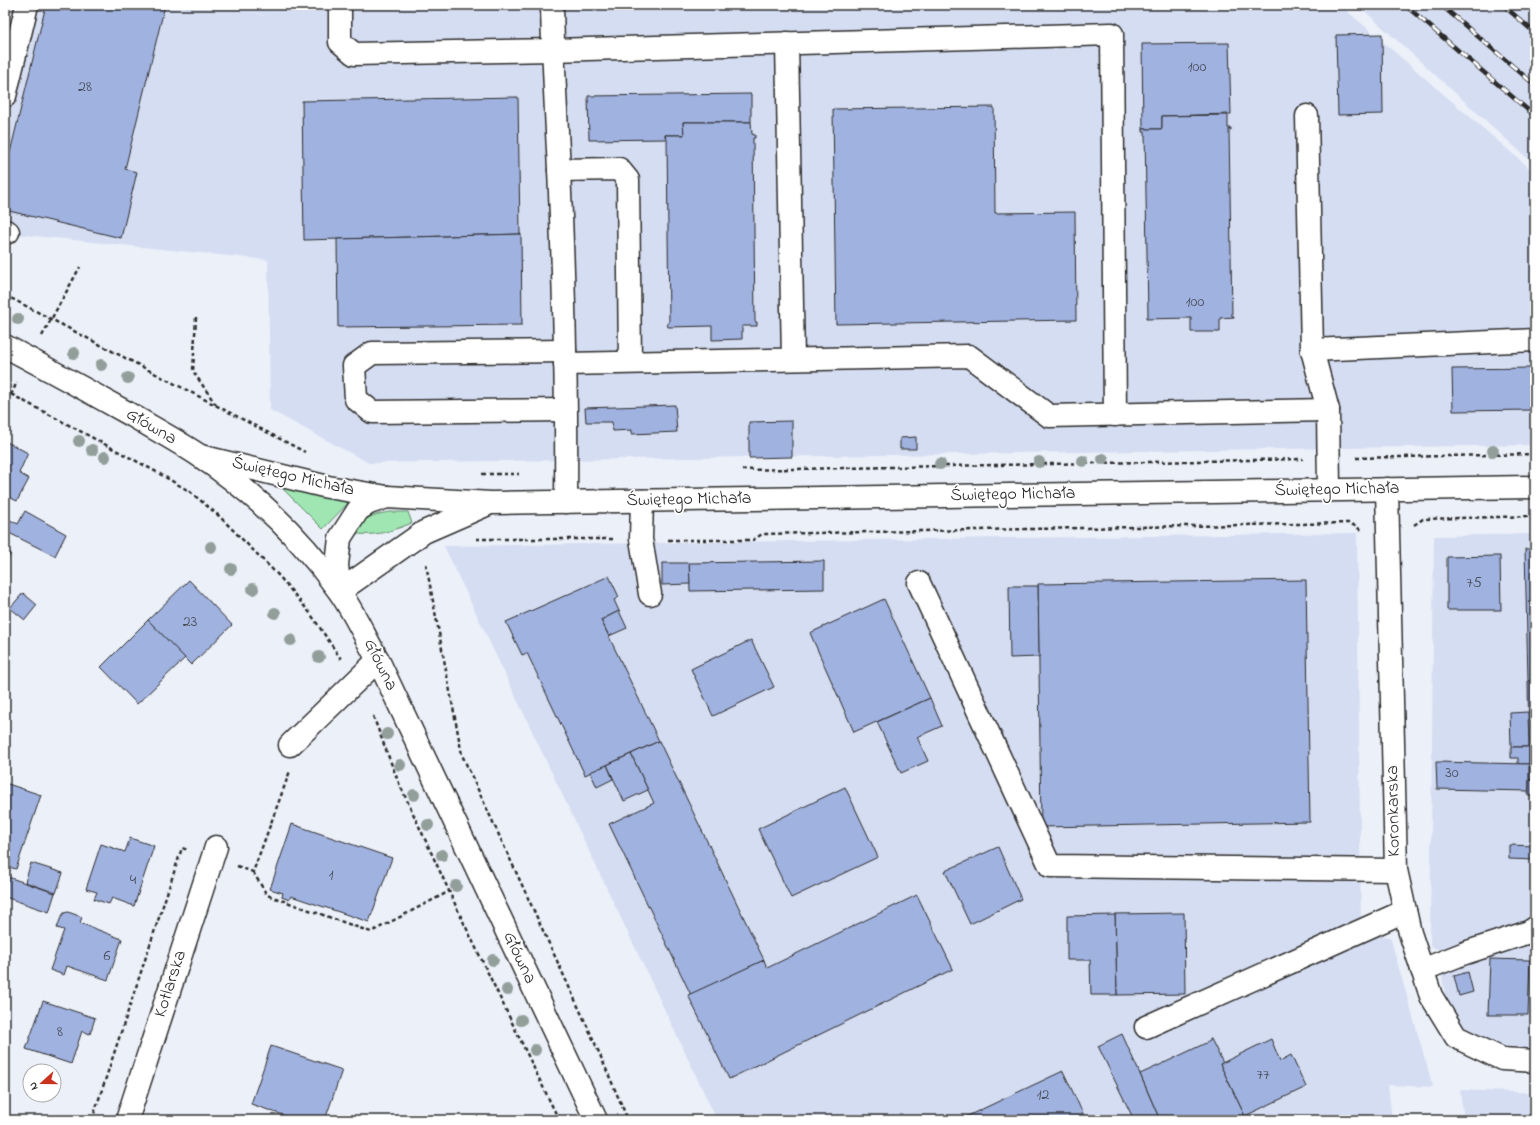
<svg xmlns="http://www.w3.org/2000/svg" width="1540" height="1125" viewBox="0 0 1540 1125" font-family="'Indie Flower',sans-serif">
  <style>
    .built { fill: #d5ddf2 }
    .green { fill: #9fe6b2; stroke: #65886e }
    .building { fill: #a0b2e0; stroke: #2b2b2b }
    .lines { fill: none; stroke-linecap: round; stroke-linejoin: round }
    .minor-casing { stroke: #2b2b2b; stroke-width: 25 }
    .path { stroke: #2b2b2b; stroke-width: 2.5; stroke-dasharray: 4 3; stroke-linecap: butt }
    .minor { stroke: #fff; stroke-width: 22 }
    .rail-casing { stroke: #2b2b2b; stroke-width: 4.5 }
    .rail { stroke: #fff; stroke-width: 3; stroke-dasharray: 9; stroke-linecap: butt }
    .tree { fill: #929e9a }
    .labels { text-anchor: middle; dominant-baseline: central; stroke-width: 3.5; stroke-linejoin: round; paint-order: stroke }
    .number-label { font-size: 16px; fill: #484d58 }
    .street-label { font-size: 18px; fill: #2b2b2b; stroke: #fff }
  </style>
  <rect width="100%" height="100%" fill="#ecf0f9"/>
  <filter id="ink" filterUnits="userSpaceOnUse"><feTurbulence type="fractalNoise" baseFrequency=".025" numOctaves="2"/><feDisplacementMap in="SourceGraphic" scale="8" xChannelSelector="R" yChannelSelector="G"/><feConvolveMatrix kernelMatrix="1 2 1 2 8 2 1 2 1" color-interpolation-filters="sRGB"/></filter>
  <g filter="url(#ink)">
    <!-- built -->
    <g class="built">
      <polygon points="21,5 238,5 263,16 264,16 240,5 1340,5 1535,173 1535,445 369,463 270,410 268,260 5,233 5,65"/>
      <polygon points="1358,5 1535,5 1535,165"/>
      <polygon points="1357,533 1361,932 1390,937 1433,1087 1388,1085 1392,1120 717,1120 444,546"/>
      <polygon points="1535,534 1535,1048 1452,1044 1438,949 1430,946 1434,536"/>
      <polygon points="1460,1090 1535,1093 1535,1120 1464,1120"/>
    </g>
    <!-- green -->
    <g class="green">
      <polygon points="276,482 351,500 323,529"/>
      <path d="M390,512h18l4,11c-23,9 -37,14 -61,10 14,-15 19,-18 39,-21z"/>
    </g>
    <!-- building -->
    <g class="building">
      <polygon points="46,5 165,5 125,169 137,172 121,238 5,210 5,173"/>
      <polygon points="1382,34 1383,114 1338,115 1336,35"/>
      <polygon points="1229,43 1231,114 1162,116 1162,129 1143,129 1142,44"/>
      <polygon points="751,94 751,122 683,122 684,135 665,135 666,139 589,140 588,96"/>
      <polygon points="518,97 520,234 304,240 302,101"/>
      <polygon points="994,107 995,213 1075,212 1076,320 836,324 833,109"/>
      <polygon points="1228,115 1228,128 1231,128 1231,130 1229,129 1232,316 1234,316 1234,317 1220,318 1220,332 1191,332 1191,318 1146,319 1146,317 1148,317 1145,132 1143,132 1143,129 1162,129 1162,116"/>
      <polygon points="683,122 751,122 752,134 755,135 755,138 753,138 755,322 757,322 757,326 742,326 742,339 712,340 712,326 668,327 667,323 669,323 667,139 666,139 665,135 684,135"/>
      <polygon points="521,234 522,325 338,327 337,239"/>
      <polygon points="1535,368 1535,410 1453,411 1452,369"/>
      <polygon points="675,405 677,432 632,434 632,430 613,431 612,422 586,422 585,408"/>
      <polygon points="792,421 792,457 749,458 749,422"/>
      <polygon points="916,437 916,449 900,449 900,438"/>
      <polygon points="5,441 28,453 19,473 29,479 17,501 5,495"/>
      <polygon points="25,511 66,534 55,556 5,531 10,520 18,524"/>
      <polygon points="1525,549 1535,549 1535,681 1528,681"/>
      <polygon points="8,553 11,553 5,564 5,556 6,557"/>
      <polygon points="1500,556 1501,610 1447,610 1447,557"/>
      <polygon points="824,561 824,589 690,591 689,563"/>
      <polygon points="662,563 689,563 690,584 662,585"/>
      <polygon points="609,576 619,597 614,600 619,611 601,620 659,741 585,775 527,653 522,655 506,622"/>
      <polygon points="189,580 232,625 191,665 148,620"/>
      <polygon points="1306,580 1310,822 1041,827 1038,584"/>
      <polygon points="1009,586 1038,586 1039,657 1010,658"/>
      <polygon points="23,593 37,605 25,620 10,608"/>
      <polygon points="884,599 930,698 854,732 810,633"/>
      <polygon points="619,611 627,628 609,636 601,620"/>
      <polygon points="148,620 185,658 137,704 101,667"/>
      <polygon points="751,640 774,687 713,716 691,669"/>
      <polygon points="1528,681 1535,681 1535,749 1529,749"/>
      <polygon points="930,698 942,726 917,737 928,761 901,773 877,722"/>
      <polygon points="1528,712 1529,747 1511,747 1510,713"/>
      <polygon points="659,741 764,960 691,995 609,824 654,803 631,754"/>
      <polygon points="1511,747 1529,747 1529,764 1518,764 1518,758 1511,758"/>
      <rect x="1529" y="749" width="6" height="31"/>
      <polygon points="631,754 648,790 624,801 607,765"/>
      <polygon points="1436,762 1529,764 1529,791 1437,789"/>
      <polygon points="607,765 613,779 597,787 590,772"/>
      <polygon points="1529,780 1535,780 1535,796 1528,796"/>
      <polygon points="5,783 41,795 16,869 5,866"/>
      <polygon points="845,787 878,857 791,898 758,829"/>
      <polygon points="292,824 392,858 369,922 291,896 289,900 282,897 283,893 270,889"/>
      <polygon points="130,838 154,846 134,906 112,898 109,904 94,899 97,892 86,889 101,844 125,852"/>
      <polygon points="1509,845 1535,846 1535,860 1509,859"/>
      <polygon points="998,847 1021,899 970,924 945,871"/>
      <polygon points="31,863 63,873 56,893 25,882"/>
      <polygon points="5,876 55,893 49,912 5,897"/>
      <polygon points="917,895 953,969 729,1079 688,995 764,960 767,968"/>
      <polygon points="68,912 82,917 80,923 122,939 108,980 67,966 64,975 50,970 64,930 57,928 61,917 64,913"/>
      <polygon points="1184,913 1185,994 1117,995 1115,914"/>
      <polygon points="1115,915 1117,995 1091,995 1090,960 1067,960 1067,916"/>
      <polygon points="1490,959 1530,960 1528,1015 1488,1015"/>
      <polygon points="1468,972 1473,992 1459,996 1454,976"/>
      <polygon points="43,1001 95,1018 90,1034 82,1031 71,1064 26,1049"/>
      <polygon points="1122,1034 1140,1074 1160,1120 1134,1120 1098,1046"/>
      <polygon points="1210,1039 1211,1039 1223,1063 1220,1064 1245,1116 1235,1120 1160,1120 1140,1074 1162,1064 1164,1062 1164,1063 1210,1041"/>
      <polygon points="1271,1039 1280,1061 1291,1055 1306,1087 1245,1116 1220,1064"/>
      <polygon points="271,1046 342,1070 325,1120 297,1120 251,1104"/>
      <polygon points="1063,1071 1086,1120 959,1120"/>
    </g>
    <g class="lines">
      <!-- minor casing -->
      <g class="minor-casing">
        <g id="minor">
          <polyline points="340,5 340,42 354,54 553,50 1112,34 1115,415"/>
          <path d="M552,5c1,55 4,109 7,164 5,110 8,222 7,333"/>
          <polyline points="787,43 793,359"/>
          <polyline points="5,96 27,5"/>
          <polyline points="1307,116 1312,350 1328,410 1329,490"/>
          <polyline points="559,170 619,169 628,180 630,362"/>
          <polyline points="5,231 8,232"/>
          <path d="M5,346c43,23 85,46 128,70 22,13 46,26 67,40 53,36 102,83 139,135 15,21 26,46 39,69l218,460"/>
          <polyline points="1312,350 1535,340"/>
          <polyline points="565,351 372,353 354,366 356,399 372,412 565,410"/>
          <polyline points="565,364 969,356 1049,416 1328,410"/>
          <polyline points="200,456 328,487 387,497 491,503 1535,487"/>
          <polyline points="1387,489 1396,870 1410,933 1431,996 1456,1037 1502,1059 1535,1061"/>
          <polyline points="642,501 641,539 650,594"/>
          <polyline points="919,583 1050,866 1396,870"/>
          <polyline points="340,591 424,532 486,505"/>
          <polyline points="340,591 337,565 340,538 358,510 369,503 387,497"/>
          <polyline points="290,745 378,660"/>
          <polyline points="1422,970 1465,953 1529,932 1535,928"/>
          <polyline points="1146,1027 1405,911"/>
          <polyline points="127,1120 216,847"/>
        </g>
      </g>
      <!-- path -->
      <g class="path">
        <polyline points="5,295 305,452"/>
        <polyline points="196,317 193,371 216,405"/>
        <polyline points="42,336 80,267"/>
        <polyline points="5,391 153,470 189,491 218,515 279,576 310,613 341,659"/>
        <polyline points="11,395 17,382"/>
        <polyline points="1356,458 1535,454"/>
        <polyline points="742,470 1303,459"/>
        <polyline points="482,474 519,474"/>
        <polyline points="1414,525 1423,519 1535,516"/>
        <polyline points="476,539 615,539"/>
        <polyline points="668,540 753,540 762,534 1350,523 1361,530"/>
        <polyline points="426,564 462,755 594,1041 628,1120"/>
        <polyline points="373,716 398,781 462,919 559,1120"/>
        <polyline points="237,866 253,872 290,771"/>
        <polyline points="253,872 267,895 371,932 450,891"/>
        <polyline points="92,1120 182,848 188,850"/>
      </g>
      <!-- minor -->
      <use href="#minor" class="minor"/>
      <!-- rail casing -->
      <g class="rail-casing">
        <g id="rail">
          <polyline points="1405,5 1535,116"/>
          <polyline points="1441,5 1535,85"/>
          <polyline points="1503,5 1535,33"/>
        </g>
      </g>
      <!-- rail -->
      <use href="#rail" class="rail"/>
    </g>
    <!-- trees -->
    <g class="tree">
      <circle cx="18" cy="319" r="6"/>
      <circle cx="74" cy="353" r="6"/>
      <circle cx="101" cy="365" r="6"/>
      <circle cx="128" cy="378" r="6"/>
      <circle cx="79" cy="441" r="6"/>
      <circle cx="92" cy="450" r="6"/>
      <circle cx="1493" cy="451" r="6"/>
      <circle cx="105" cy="457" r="6"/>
      <circle cx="1103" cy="459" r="6"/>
      <circle cx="1083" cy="461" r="6"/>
      <circle cx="1039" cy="462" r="6"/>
      <circle cx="940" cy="464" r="6"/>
      <circle cx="211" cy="547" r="6"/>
      <circle cx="231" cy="569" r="6"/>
      <circle cx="253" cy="589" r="6"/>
      <circle cx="275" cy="613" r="6"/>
      <circle cx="291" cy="640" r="6"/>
      <circle cx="319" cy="657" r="6"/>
      <circle cx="387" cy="734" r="6"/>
      <circle cx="400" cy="765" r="6"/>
      <circle cx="414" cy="795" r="6"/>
      <circle cx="428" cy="825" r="6"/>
      <circle cx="442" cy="855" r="6"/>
      <circle cx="456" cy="886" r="6"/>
      <circle cx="493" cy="960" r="6"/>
      <circle cx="507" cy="990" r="6"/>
      <circle cx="521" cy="1020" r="6"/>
      <circle cx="535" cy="1050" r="6"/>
    </g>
  </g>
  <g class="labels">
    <!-- number labels -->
    <g class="number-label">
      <text x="1197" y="67">100</text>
      <text x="85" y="87">28</text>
      <text x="1195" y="302">100</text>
      <text x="1474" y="583">75</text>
      <text x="190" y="622">23</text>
      <text x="1452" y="773">30</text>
      <text x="331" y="875">1</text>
      <text x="133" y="880">4</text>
      <text x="107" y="956">6</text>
      <text x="60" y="1032">8</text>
      <text x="1263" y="1075">77</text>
      <text x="1043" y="1095">12</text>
    </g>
    <!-- street labels -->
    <g class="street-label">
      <text transform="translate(151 427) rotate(30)">Główna</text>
      <text transform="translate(293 477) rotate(13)">Świętego Michała</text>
      <text transform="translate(1337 490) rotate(-1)">Świętego Michała</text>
      <text transform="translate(1013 495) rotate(-1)">Świętego Michała</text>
      <text transform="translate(689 500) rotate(-1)">Świętego Michała</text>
      <text transform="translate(380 665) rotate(64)">Główna</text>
      <text transform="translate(1394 811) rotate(-91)">Koronkarska</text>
      <text transform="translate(519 958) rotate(65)">Główna</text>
      <text transform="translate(171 984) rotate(-72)">Kotlarska</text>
    </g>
  </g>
  <!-- margin -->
  <rect width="1540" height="1125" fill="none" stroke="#fff" stroke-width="20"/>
  <rect x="10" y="10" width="1520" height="1105" fill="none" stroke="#2b2b2b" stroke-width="1.5" filter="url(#ink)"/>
  <!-- north arrow -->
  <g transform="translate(42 1083) rotate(249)"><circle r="19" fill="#ffffff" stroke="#aaaaaa"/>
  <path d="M0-3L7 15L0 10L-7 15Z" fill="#c8321e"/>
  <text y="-6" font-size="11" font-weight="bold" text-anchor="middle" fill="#2b2b2b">N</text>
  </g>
</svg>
